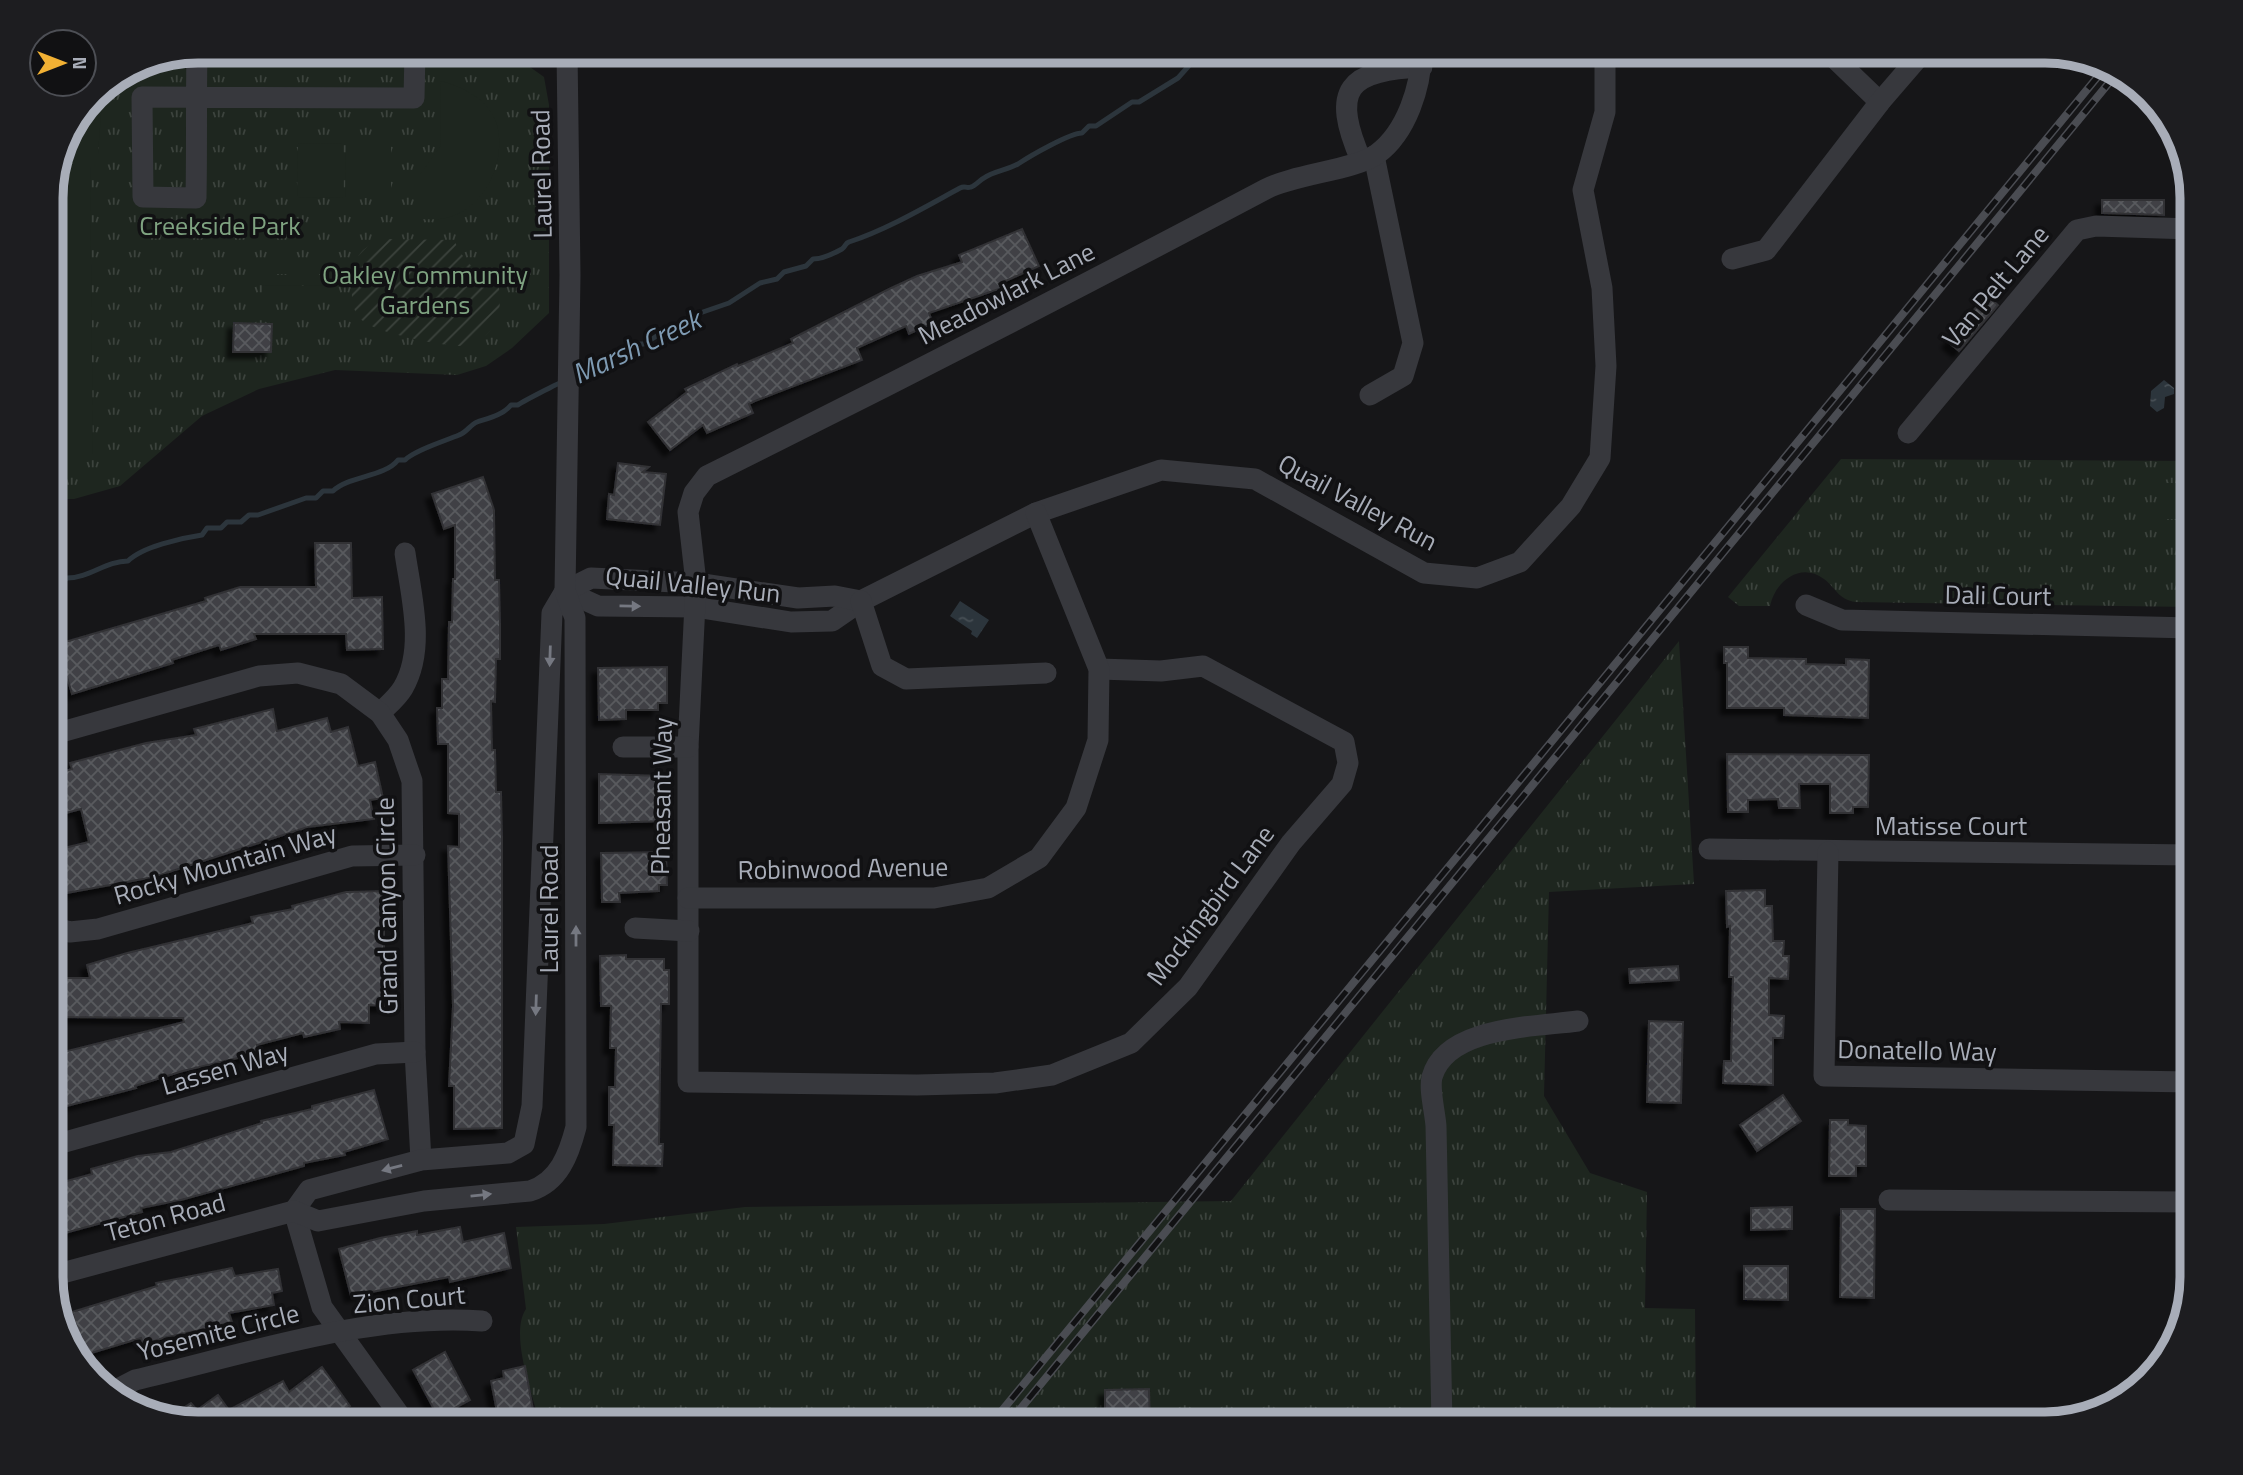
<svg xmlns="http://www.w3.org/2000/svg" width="2243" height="1475" viewBox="0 0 2243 1475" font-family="'Titillium Web',sans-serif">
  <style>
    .grass { fill: url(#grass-tufts) }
    .garden { fill: url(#garden-furrows) }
    .pitch { fill: #1e261f }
    .water { fill: url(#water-ripples) }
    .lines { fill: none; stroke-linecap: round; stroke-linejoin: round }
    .stream { stroke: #2c353c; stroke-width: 5 }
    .building { fill: url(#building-cross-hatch); stroke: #303034; stroke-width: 2; filter: url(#shadow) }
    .minor { stroke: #37383d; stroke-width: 21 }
    .rail-casing { stroke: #4a4c52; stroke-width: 8 }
    .rail { stroke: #111113; stroke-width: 5; stroke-dasharray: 16; stroke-linecap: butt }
    .oneway { fill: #757881 }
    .labels { text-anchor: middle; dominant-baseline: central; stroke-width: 7; stroke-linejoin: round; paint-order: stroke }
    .street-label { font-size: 26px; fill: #a8adb8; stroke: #111113 }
    .park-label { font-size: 26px; fill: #7fa381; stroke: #111113 }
    .water-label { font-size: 28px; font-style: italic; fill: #7f9bb3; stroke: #111113 }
    .rim { fill: none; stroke: #a8adb8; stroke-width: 9 }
  </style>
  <defs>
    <pattern id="grass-tufts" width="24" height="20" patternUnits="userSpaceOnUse" patternTransform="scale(1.75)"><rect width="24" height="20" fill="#1e261f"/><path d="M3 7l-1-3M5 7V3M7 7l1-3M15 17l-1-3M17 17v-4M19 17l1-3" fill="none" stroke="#3c433d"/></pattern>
    <pattern id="garden-furrows" width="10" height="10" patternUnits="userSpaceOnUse" patternTransform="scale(1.75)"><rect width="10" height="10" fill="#1e261f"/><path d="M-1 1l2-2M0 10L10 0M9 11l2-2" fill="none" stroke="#3c433d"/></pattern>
    <pattern id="water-ripples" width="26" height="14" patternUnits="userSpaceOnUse" patternTransform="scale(1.75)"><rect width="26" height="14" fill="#2c353c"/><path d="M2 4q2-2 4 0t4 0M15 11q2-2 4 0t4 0" fill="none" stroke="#485056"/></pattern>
    <pattern id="building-cross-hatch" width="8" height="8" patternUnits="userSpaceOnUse" patternTransform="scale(1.75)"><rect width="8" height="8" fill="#404145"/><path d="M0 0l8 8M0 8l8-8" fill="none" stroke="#595a5e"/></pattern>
    <filter id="shadow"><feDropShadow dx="-6" dy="6" stdDeviation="2" flood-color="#0009"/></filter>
  </defs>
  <rect width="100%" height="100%" fill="#161618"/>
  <!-- grass -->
  <g class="grass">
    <polygon points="174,56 520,60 544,77 549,105 549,313 512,348 486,366 457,375 335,370 259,389 202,416 120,486 74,499 51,499 51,189 62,141 94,94 142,62"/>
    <path d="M1841,459l351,2v146l-337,-5c-17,-3 -18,-13 -31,-23 -24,-18 -49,3 -54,27h-31l-11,-9z"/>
    <path d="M1679,641l15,243 -145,8 -5,204 46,77 57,19 -2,116 50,1 1,115h-1156c-7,-28 -31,-90 -14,-115l-10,-82 88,-3 141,-17 486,-6z"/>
  </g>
  <!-- garden -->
  <path class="garden" d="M385,239l69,1c8,17 19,34 39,35 8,12 8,22 6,36 -2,19 -23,36 -42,35 -18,-1 -80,-13 -94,-25 -3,-2 -8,-9 -9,-13 -4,-8 -1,-23 -1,-32 1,-22 12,-31 32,-37z"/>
  <!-- pitch -->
  <g class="pitch">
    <path d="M441,81c22,6 47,18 55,41 12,37 -10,87 -50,96 -8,2 -18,1 -27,1v-43l21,-29z"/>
    <path d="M103,88l-5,66h-39c5,-22 25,-54 44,-66z"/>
    <polygon points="298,143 343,144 343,198 297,197"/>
    <polygon points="346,144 391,144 391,198 345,198"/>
    <polygon points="57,164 90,164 93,455 51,455 51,189"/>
    <rect x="262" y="265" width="76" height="9"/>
    <polygon points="262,285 338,286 338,295 262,295"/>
    <rect x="2164" y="483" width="28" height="36"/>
  </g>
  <!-- water -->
  <g class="water">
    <polygon points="2164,380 2174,388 2174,394 2165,397 2164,408 2157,412 2150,406 2151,391"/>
    <polygon points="960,601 989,620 977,638 971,634 972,631 950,616"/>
  </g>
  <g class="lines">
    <!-- stream -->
    <g class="stream">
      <path d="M574,375l31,-10 30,-21h9l27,-17h7l7,-7h8l7,-7 29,-10 31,-20 17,-4 7,-7 22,-6 7,-7c9,0 20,-5 29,-10 4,-3 3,-6 7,-7 39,-13 76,-35 111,-54 6,-3 5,1 11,-1 4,-1 9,-7 13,-9 10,-7 24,-8 34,-14 12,-8 52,-31 64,-31l7,-7h7l36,-24h7l39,-24 24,-27"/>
      <path d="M51,585h9l7,-7c22,0 39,-17 61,-17 14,-14 53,-23 74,-26l5,-7h14l6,-6h14l8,-7h9l48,-17h10l7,-7h10c15,-15 52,-14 65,-31h7c10,-10 40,-19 54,-25 7,-2 11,-10 18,-13 12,-4 26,-7 34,-17h7c2,-2 42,-23 45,-23"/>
    </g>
  </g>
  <!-- building -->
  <g class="building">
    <polygon points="2102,200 2164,200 2164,215 2102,213"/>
    <polygon points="1022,229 1039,266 999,284 1002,288 929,313 933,323 909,334 906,326 857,348 862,360 755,401 749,404 753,413 707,433 703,425 670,450 648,422 687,392 685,389 737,364 738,366 793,343 791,339 889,289 917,276 962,262 959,255"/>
    <polygon points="1986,295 1998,305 1959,351 1948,342"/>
    <polygon points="234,323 272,324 271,352 233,352"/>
    <polygon points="618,463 649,467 643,472 666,474 660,525 607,519 609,494 614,495"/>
    <polygon points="483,477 494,510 495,580 499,580 500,623 500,659 496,659 495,702 491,701 492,750 495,750 496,792 501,792 502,836 502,1128 454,1129 454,1086 449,1086 453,1006 448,846 459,847 459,814 448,813 448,744 438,744 437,708 442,708 442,679 448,679 449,622 452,622 453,579 455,579 455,525 444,529 432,494"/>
    <polygon points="315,543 351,543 352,598 382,597 383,649 347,650 346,634 254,634 256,639 221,650 219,645 172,660 173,663 72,694 67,677 51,682 51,646 206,601 205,598 240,587 316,587"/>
    <polygon points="1724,647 1748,647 1748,658 1806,659 1806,664 1846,665 1846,659 1869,660 1868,718 1784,715 1784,708 1727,708 1727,663 1724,663"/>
    <polygon points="667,667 667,703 658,703 658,710 626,710 626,719 599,720 598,668"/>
    <polygon points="273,709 277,731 327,718 331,732 348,727 358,766 375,762 383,798 370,800 374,819 308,827 154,877 61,894 51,851 89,842 81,809 51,817 51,775 72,769 70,763 146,743 196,735 194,729"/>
    <polygon points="1727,754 1869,755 1868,807 1853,807 1853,813 1830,813 1830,784 1799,784 1800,808 1779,808 1778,799 1748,800 1748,812 1728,812"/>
    <polygon points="599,774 663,776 663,788 667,787 668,821 599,823"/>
    <polygon points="666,852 667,885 659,885 659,891 619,893 620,902 602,902 601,853"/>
    <polygon points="1765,890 1765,906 1772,906 1773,941 1784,941 1783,956 1789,956 1788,979 1769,978 1769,1015 1784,1016 1783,1038 1773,1038 1773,1085 1723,1083 1724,1061 1731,1061 1733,977 1729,977 1730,926 1727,927 1726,891"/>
    <polygon points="384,891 384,1006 369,1005 369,1023 339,1022 340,1029 304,1037 303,1033 257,1045 259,1053 183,1071 135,1086 136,1088 59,1108 58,1104 51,1106 51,1055 184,1022 183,1018 51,1017 51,978 90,978 87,965 127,953 253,923 251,917 293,909 292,906 346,892"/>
    <polygon points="626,955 626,959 664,959 664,970 669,970 669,1004 661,1004 659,1144 663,1144 662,1166 613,1165 614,1125 609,1125 609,1087 615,1087 616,1048 610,1048 611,1006 601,1006 600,956"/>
    <polygon points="1678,966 1679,980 1630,983 1629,969"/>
    <polygon points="1649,1021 1683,1022 1681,1103 1647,1102"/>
    <polygon points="374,1090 388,1139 344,1152 345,1155 304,1163 304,1166 181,1200 141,1208 142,1212 65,1233 52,1185 92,1174 91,1169 138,1156 171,1152 262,1123 261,1121 312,1109 312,1106"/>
    <polygon points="1783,1095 1801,1121 1757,1151 1740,1125"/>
    <polygon points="1830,1120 1848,1120 1848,1125 1866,1126 1866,1166 1856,1166 1856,1176 1829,1176"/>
    <polygon points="1792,1207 1792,1229 1751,1230 1751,1208"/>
    <polygon points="1841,1209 1875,1209 1874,1298 1840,1297"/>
    <polygon points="460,1227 463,1242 504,1233 511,1268 450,1282 449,1277 351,1296 339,1249 380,1238 417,1231 417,1235"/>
    <polygon points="1744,1266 1788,1266 1788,1300 1744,1299"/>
    <polygon points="232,1268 235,1276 278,1269 282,1291 272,1293 274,1305 229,1313 232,1322 210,1328 163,1338 143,1345 141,1338 85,1355 72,1312 157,1286 156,1283"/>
    <polygon points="445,1352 470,1400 438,1417 413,1370"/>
    <polygon points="525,1366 534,1415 499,1422 491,1381 504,1378 503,1371"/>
    <polygon points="322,1367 350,1406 326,1424 198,1424 171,1416 191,1403 197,1410 218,1395 229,1410 283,1381 289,1392"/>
    <polygon points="1149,1389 1150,1424 1105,1424 1105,1390"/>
  </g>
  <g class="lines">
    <!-- minor -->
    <g class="minor">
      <path d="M197,51c-1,49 0,98 -1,147l-53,-1 -1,-100 272,1 1,-47"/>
      <polyline points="1827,51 1880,102"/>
      <path d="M1361,160c-31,-71 -13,-90 61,-93"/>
      <polyline points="1732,259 1766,250 1880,102 1924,51"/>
      <polyline points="1370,395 1403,376 1413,343 1374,156"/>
      <polyline points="1908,433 2077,230 2096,226 2192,229"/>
      <polyline points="565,591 598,606 695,607 791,622 832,621 861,601 1036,513 1161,470 1255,479 1424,573 1477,578 1520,562 1571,506 1600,458 1606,366 1602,288 1583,190 1605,112 1605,51"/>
      <polyline points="565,591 591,578 696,583 798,598 835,596 861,601"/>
      <polyline points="861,601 882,666 906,679 1046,673"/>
      <polyline points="1806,605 1842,620 2192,628"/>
      <path d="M1099,669l62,2 42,-5 141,76 4,21 -6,21 -51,59 -103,144 -57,56 -79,32 -57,8 -78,2 -229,-3v-335l8,-164 -8,-71 6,-19 13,-17c187,-93 374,-189 559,-287 29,-15 89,-19 111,-35 29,-21 45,-68 44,-103"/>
      <path d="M380,713c8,-8 17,-15 23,-25 23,-39 8,-93 2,-135"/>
      <polyline points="51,735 259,676 298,673 341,684 380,713 398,740 412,781 415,1052 421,1160"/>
      <polyline points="623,747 688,747"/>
      <polyline points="1709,849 2192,855"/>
      <polyline points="1828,852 1824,1076 2192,1082"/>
      <polyline points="688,898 934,898 988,888 1039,858 1076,808 1098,740 1099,669 1036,513"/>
      <polyline points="51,927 70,932 98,929 352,856 415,855"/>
      <polyline points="635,928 689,931"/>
      <polyline points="51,1146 376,1054 415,1052"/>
      <polyline points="1889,1200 2192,1202"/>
      <polyline points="294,1211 309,1190 421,1160 508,1153 524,1144 532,1106 552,613 565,591"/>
      <polyline points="294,1211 322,1307 406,1424"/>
      <path d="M51,1276l243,-65 24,10 106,-20 106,-10c29,-9 39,-37 46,-64l-1,-509 -10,-27 5,-316 -3,-224"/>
      <path d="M110,1393l25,-13c111,-26 233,-67 347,-59"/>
      <path d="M1442,1424l-6,-298c-1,-14 -7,-36 -4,-49 14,-51 103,-50 146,-56"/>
    </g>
    <!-- rail casing -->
    <g class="rail-casing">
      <g id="rail">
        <polyline points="991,1424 2104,69"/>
        <polyline points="1008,1424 2117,73"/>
      </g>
    </g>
    <!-- rail -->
    <use href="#rail" class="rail"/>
  </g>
  <!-- one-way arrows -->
  <defs><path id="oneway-solid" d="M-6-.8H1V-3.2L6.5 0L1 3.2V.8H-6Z" transform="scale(1.75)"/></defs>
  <g class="oneway">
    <use href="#oneway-solid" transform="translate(630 606) rotate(1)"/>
    <use href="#oneway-solid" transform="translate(550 656) rotate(92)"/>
    <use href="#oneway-solid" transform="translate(576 936) rotate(-90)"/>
    <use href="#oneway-solid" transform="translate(536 1005) rotate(92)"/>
    <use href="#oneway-solid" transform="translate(392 1168) rotate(165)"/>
    <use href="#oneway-solid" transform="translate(481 1195) rotate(-6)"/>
  </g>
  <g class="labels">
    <!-- street labels -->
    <g class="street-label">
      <text transform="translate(541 174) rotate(-91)">Laurel Road</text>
      <text transform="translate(1995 286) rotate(-50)">Van Pelt Lane</text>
      <text transform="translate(1006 293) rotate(-27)">Meadowlark Lane</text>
      <text transform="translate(1358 502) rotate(28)">Quail Valley Run</text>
      <text transform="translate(693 584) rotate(6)">Quail Valley Run</text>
      <text transform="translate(1998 595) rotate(1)">Dali Court</text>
      <text transform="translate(661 796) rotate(-89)">Pheasant Way</text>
      <text x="1951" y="825">Matisse Court</text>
      <text transform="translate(225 864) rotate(-16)">Rocky Mountain Way</text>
      <text transform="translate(843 868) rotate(-1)">Robinwood Avenue</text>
      <text transform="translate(1210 905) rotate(-53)">Mockingbird Lane</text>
      <text transform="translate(386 906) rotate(-91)">Grand Canyon Circle</text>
      <text transform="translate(548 909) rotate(-90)">Laurel Road</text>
      <text transform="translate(1917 1050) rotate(1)">Donatello Way</text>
      <text transform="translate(225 1068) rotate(-16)">Lassen Way</text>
      <text transform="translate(165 1217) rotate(-15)">Teton Road</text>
      <text transform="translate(409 1299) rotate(-5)">Zion Court</text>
      <text transform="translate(218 1332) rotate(-14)">Yosemite Circle</text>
    </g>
    <!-- park labels -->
    <g class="park-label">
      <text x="220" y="225">Creekside Park</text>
      <text x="425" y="274">Oakley Community<tspan x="425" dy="30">Gardens</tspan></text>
    </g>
    <!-- water labels -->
    <g class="water-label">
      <text transform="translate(636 346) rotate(-25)">Marsh Creek</text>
    </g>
  </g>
  <!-- crop -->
  <path d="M0 0H2243V1475H0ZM198 63H2045A135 135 0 0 1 2180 198V1277A135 135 0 0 1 2045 1412H198A135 135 0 0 1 63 1277V198A135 135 0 0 1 198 63Z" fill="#1d1d20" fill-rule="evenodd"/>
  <path class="rim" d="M198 63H2045A135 135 0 0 1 2180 198V1277A135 135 0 0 1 2045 1412H198A135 135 0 0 1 63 1277V198A135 135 0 0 1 198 63Z"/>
  <!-- north arrow -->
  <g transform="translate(63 63) rotate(90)"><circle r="33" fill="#111113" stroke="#4d4f55" stroke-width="2"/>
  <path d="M0-5L12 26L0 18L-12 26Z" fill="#f2b134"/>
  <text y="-10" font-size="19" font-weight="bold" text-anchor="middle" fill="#a8adb8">N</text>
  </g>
</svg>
